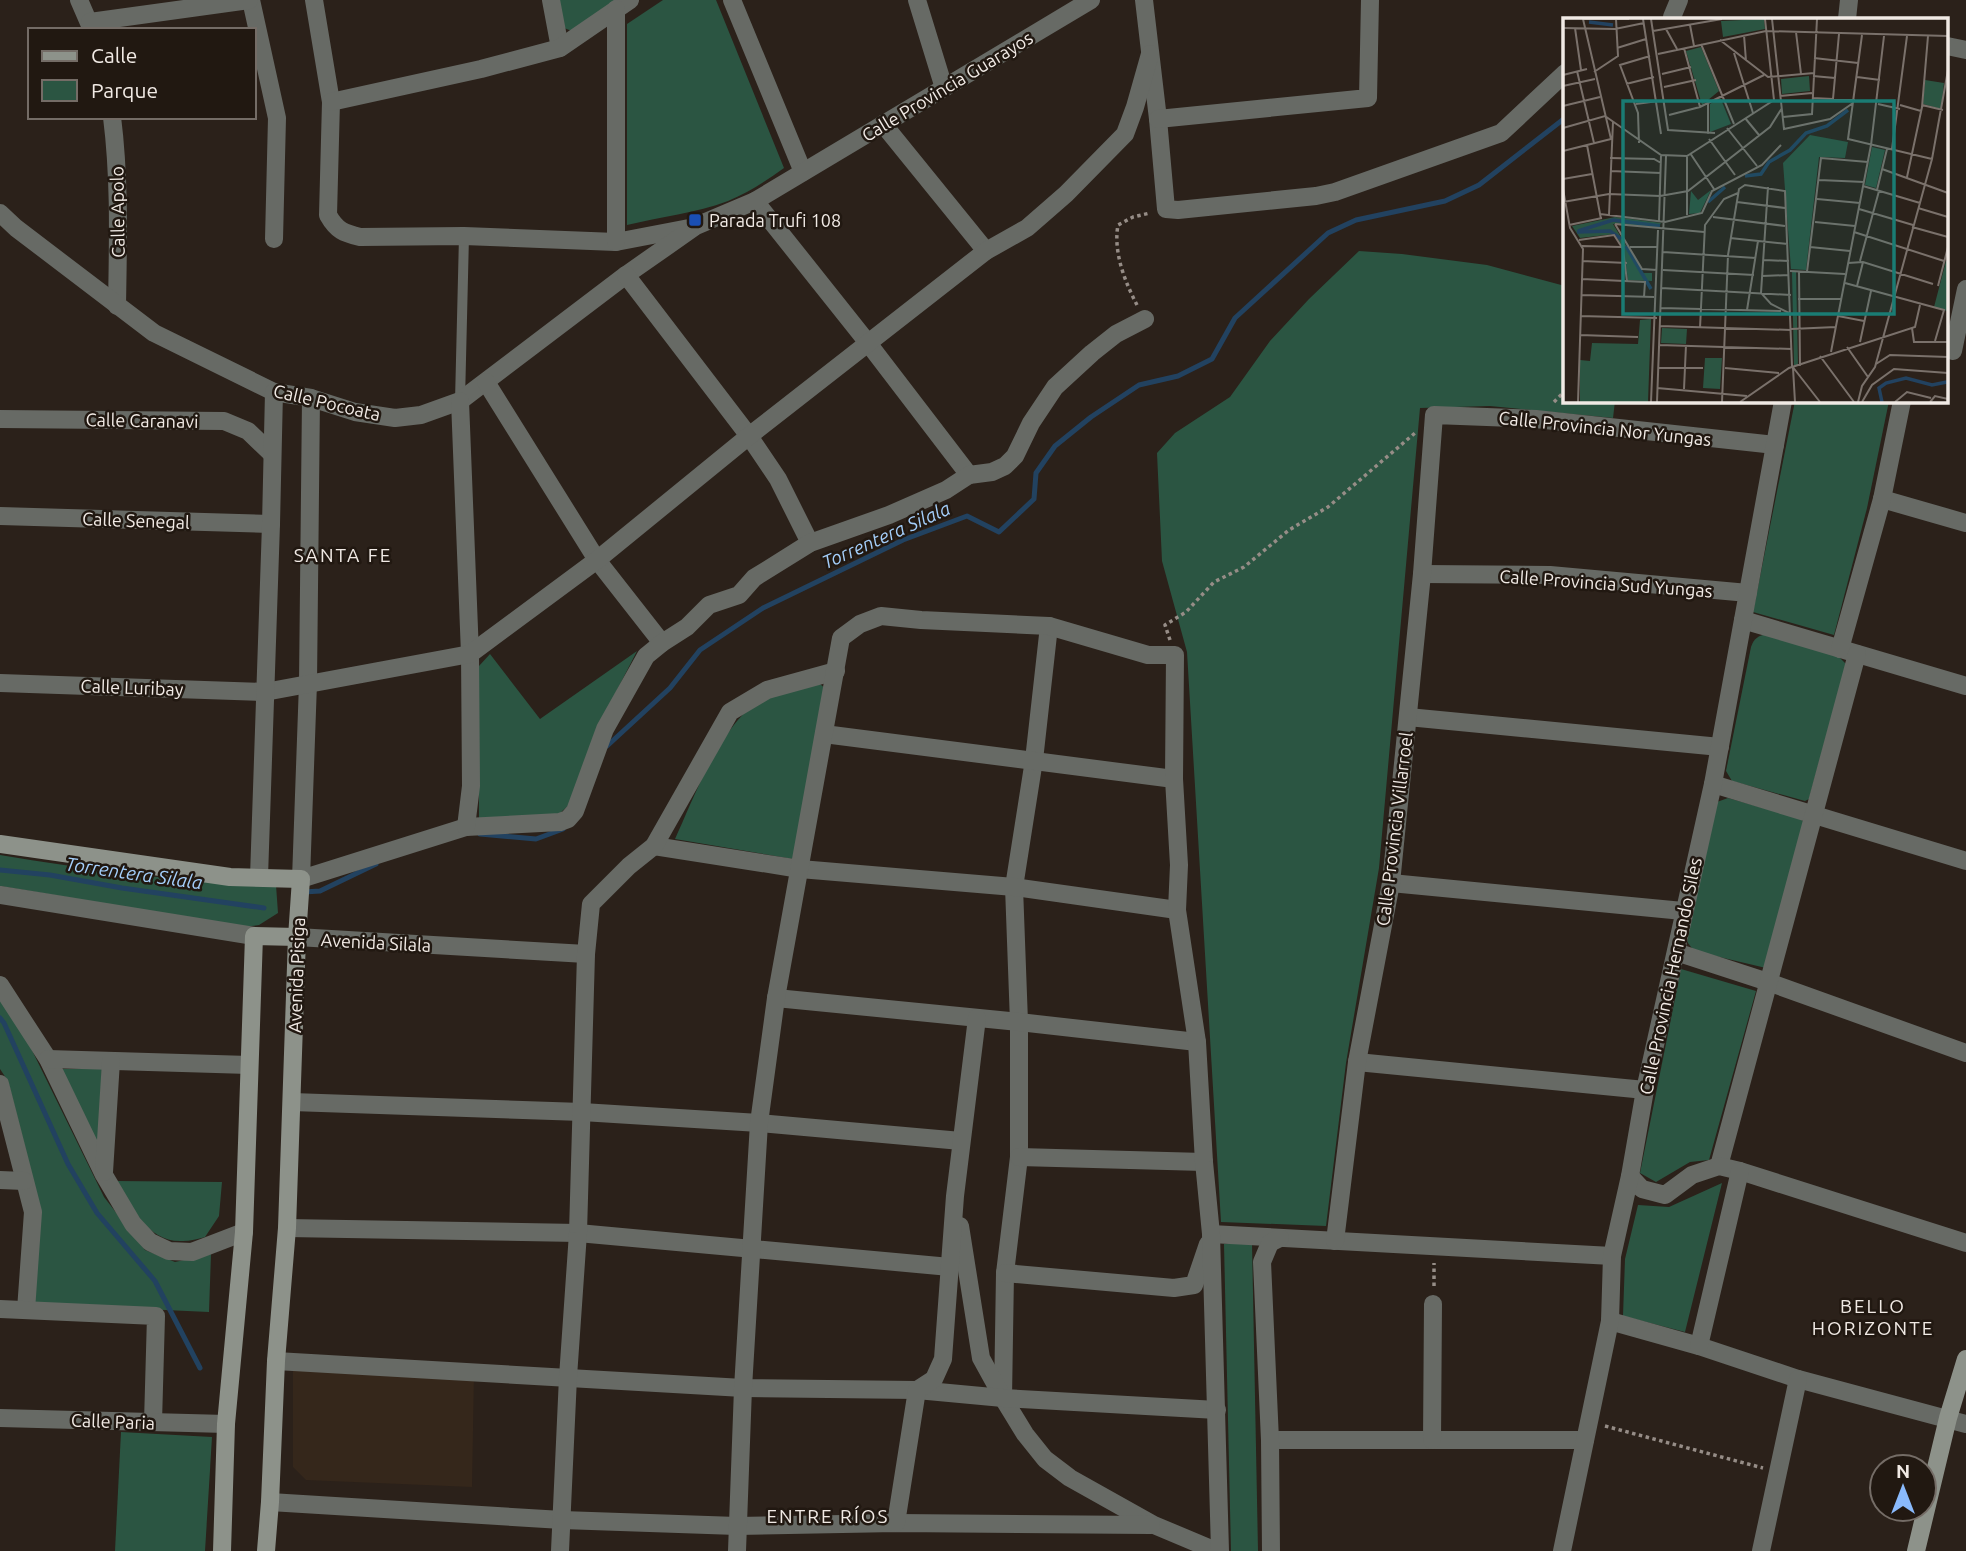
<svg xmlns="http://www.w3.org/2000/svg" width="1966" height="1551" viewBox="0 0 1966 1551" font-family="Ubuntu,sans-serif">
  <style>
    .built { fill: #35271b }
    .green { fill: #2b5542 }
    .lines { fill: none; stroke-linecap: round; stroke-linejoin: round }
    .stream { stroke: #224260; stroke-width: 5 }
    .path { stroke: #968d87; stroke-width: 3.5; stroke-dasharray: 3.5 3.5; stroke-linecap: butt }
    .lane { stroke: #676a65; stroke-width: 10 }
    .street { stroke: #676a65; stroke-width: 18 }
    .secondary { stroke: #8d928a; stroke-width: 18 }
    .transit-dot { fill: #1a4fb4; stroke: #211811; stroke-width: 2.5 }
    .labels { text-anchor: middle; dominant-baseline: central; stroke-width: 5; stroke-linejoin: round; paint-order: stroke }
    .street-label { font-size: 18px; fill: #f1eae5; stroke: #211811 }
    .poi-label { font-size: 18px; fill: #f1eae5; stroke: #211811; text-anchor: start }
    .water-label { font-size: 19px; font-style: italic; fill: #a4cefa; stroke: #211811 }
    .neighbourhood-label { font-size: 19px; letter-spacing: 2px; fill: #f1eae5; stroke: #211811 }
    .inset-river { fill: none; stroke: #224260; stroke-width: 3.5 }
    .inset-road { fill: none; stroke: #7a716b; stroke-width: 2 }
    .view { fill: #1a7c74; fill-opacity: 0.15; stroke: #1a7c74; stroke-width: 3.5 }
    .inset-edge { fill: none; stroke: #f1eae5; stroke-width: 3.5 }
  </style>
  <rect width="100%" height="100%" fill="#2b211a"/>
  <!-- built -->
  <polygon class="built" points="293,1367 474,1372 472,1487 306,1480 293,1467"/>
  <!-- green -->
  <g class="green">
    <polygon points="559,0 618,0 572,31 564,28"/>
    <path d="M663,0h53l68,168c-18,13 -36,25 -56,33 -32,12 -68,16 -101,24v-201z"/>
    <polygon points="1359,251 1402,254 1487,265 1565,286 1565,401 1615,401 1613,418 1490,406 1420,408 1379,868 1346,1063 1326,1226 1221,1222 1187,652 1162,561 1157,453 1175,433 1230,397 1270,341 1309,299"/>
    <polygon points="1795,401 1889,401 1867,508 1834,635 1753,612"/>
    <path d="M1767,634l71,22 8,8 -37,135 -4,2 -73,-20 -6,-10 25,-124c3,-9 7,-11 16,-13z"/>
    <polygon points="637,651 594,735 571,803 559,814 479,821 479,666 490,654 540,719"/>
    <path d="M820,684l7,6 -34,169 -118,-20c19,-41 48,-123 92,-142 16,-6 36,-9 53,-13z"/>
    <polygon points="1728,798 1799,818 1804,822 1766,968 1694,951 1688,943 1686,937 1717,802"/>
    <path d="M0,855c92,15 183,28 276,30l2,28 -19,12 -15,2 -244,-41z"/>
    <polygon points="1681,969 1756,991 1709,1160 1690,1162 1656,1182 1640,1173"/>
    <polygon points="0,998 23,1032 104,1197 145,1250 175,1262 211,1254 209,1312 33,1304 41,1210 8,1081 0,1069"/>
    <polygon points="62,1069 102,1069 98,1146"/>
    <path d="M116,1181l106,1 -3,34 -14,21c-7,2 -15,4 -22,4 -36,2 -51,-35 -67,-60z"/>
    <polygon points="1722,1183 1685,1332 1623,1316 1625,1259 1638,1205 1669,1207"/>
    <polygon points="1252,1243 1258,1551 1231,1551 1224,1244"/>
    <polygon points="121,1432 212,1437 205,1551 115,1551"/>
  </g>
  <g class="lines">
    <!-- stream -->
    <g class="stream">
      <polyline points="607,746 670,688 700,650 763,608 903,540 967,516 999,532 1034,499 1036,473 1055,446 1091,417 1139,385 1178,376 1212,359 1235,318 1328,233 1356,220 1445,201 1479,185 1565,118"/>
      <polyline points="480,834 536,839 563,829"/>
      <polyline points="0,870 50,875 122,888 264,908"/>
      <polyline points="304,892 320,891 376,864"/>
      <polyline points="0,1018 4,1023 68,1164 97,1213 155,1281 200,1368"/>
    </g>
    <!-- path -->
    <g class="path">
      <path d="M1137,305c-12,-23 -24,-53 -19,-80l15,-8 17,-4"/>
      <polyline points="1554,402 1565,391"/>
      <polyline points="1170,640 1165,625 1186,612 1214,582 1244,567 1289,530 1328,507 1415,433"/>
      <polyline points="1434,1286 1434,1263"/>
      <polyline points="1605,1426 1763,1468"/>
    </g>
    <!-- lane -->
    <polyline class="lane" points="460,401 464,236"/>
    <!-- street -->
    <g class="street">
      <polyline points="79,0 92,30"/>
      <polyline points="251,0 277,118 274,239"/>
      <path d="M314,0l17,102 -3,113c9,16 16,18 32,22l104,-1 152,6 73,-14"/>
      <polyline points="551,0 560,48"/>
      <polyline points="732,0 803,172"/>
      <polyline points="917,0 944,88"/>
      <polyline points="1144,0 1158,119 1166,209 1178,210 1316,196 1335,192 1501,133 1565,73"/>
      <polyline points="1672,19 1672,17 1679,0"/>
      <polyline points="1847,19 1849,0"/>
      <polyline points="90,22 249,0"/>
      <polyline points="1947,46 1966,50"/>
      <polyline points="331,102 481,69 560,48 630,0"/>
      <path d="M112,117c8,63 6,126 5,189"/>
      <polyline points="1158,119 1368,98 1370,0"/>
      <polyline points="883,124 986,251"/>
      <polyline points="755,201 868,343 969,475"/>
      <polyline points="0,213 16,228 154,333 274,392 311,398 355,412 395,418 421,415 460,401 626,275 696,226 755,201 1091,0"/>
      <polyline points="616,242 616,9"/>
      <polyline points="626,275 749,436 778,479 810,543"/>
      <polyline points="1953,351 1966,289"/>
      <polyline points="486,382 597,560 662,643"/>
      <polyline points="311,398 308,683 301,879 466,827 560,822 568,819 575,811 605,729 646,656 662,643 687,627 709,605 739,595 754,578 810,543 889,515 946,490 969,475 992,472 1005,466 1015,456 1031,423 1055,387 1092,353 1116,334 1145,319"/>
      <polyline points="460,401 470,654 471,786 466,827"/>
      <polyline points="0,419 224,421 248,431 272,454"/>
      <polyline points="1882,499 1966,523"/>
      <polyline points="0,516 271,524"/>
      <polyline points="1422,574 1550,575 1748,593"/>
      <polyline points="1743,620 1966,686"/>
      <polyline points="1049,626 1034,760 1014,887 1019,1022 1019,1157 1005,1273 1003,1398 1025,1434 1045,1459 1070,1478 1154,1525 1216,1551"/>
      <polyline points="1840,649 1882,499 1902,401"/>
      <polyline points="0,683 265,692 470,654 597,560 749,436 986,251 1027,228 1066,194 1125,134 1135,107 1150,54"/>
      <polyline points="1408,717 1720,747"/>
      <polyline points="824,734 1174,779"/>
      <polyline points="1713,784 1966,861"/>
      <polyline points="654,846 800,869 1014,887 1177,910"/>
      <polyline points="259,877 271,524 274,392"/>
      <polyline points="1391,883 1683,911"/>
      <polyline points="0,895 254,936"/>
      <polyline points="297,937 586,954"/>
      <polyline points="1676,952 1768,982 1966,1053"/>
      <polyline points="0,985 48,1059 104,1175 133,1224 150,1242 169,1251 192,1252 244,1232"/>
      <polyline points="776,998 1019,1022 1197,1042"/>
      <polyline points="48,1059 249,1065"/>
      <polyline points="1357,1062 1645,1090"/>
      <polyline points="0,1084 33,1212 26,1310"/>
      <polyline points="292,1102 582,1112 759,1123 961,1141"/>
      <polyline points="1019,1157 1204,1162"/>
      <polyline points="1719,1166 1857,654"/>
      <polyline points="104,1172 111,1061"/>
      <polyline points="1630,1176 1642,1189 1665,1195 1692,1175 1719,1166 1740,1171 1966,1243"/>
      <polyline points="0,1180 24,1181"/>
      <polyline points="960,1226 981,1358 1003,1398"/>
      <polyline points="287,1228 578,1233 950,1267"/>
      <polyline points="1211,1234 1612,1256"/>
      <polyline points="1335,1241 1357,1062 1391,883 1422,574 1434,415 1536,419 1775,445"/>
      <polyline points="1005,1273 1174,1288 1194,1285 1208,1244"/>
      <polyline points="0,1309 156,1316 153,1422"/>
      <polyline points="1610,1321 1699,1346 1798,1379 1966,1424"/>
      <polyline points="1699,1346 1740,1171"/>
      <polyline points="276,1361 743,1388 917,1390 1003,1398 1217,1410"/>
      <polyline points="0,1418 226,1424"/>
      <polyline points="1270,1440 1585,1440"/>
      <polyline points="1432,1440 1433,1304"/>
      <polyline points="270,1502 562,1520 737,1526 896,1523 1151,1525"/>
      <polyline points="896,1523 917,1390 934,1379 943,1359 955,1196 977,1018"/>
      <polyline points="560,1551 568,1377 578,1233 586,954 591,904 629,866 654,846 730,712 767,690 836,671"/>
      <polyline points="737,1551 743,1388 759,1123 776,998 841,638 860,624 881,616 921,620 1049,626 1148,655 1175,655 1174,779 1179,865 1177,910 1197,1042 1204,1162 1211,1234 1220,1551"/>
      <polyline points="1271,1551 1270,1440 1262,1262 1270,1243 1280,1238"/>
      <polyline points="1562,1551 1610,1321 1612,1256 1630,1176 1645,1090 1713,784 1783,401"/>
      <polyline points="1761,1551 1798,1379"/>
    </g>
    <!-- secondary -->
    <g class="secondary">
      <polyline points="0,844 230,877 301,879 297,937 287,1228 276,1361 270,1502 266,1551"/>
      <polyline points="222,1551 226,1424 244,1232 254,936 297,937"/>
      <polyline points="1916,1551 1948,1418 1966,1359"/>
    </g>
  </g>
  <!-- markers -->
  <rect class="transit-dot" x="688" y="213" width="14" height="14" rx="3.5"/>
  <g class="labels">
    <!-- street labels -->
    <g class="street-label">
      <text transform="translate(947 86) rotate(-31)">Calle Provincia Guarayos</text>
      <text transform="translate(117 212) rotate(-91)">Calle Apolo</text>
      <text transform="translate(327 402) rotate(13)">Calle Pocoata</text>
      <text transform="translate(142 420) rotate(1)">Calle Caranavi</text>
      <text transform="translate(1605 428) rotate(6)">Calle Provincia Nor Yungas</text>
      <text transform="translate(136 520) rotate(2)">Calle Senegal</text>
      <text transform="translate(1606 583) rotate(4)">Calle Provincia Sud Yungas</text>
      <text transform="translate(132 687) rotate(2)">Calle Luribay</text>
      <text transform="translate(1394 829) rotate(-83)">Calle Provincia Villarroel</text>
      <text transform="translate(376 942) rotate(3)">Avenida Silala</text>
      <text transform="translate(296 975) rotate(-88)">Avenida Pisiga</text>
      <text transform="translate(1670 976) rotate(-78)">Calle Provincia Hernando Siles</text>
      <text transform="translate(113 1421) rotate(2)">Calle Paria</text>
    </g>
    <!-- poi labels -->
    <g class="poi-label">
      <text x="709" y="220">Parada Trufi 108</text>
    </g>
    <!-- water labels -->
    <g class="water-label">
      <text transform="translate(886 535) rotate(-24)">Torrentera Silala</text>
      <text transform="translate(134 873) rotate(8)">Torrentera Silala</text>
    </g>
    <!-- neighbourhood labels -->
    <g class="neighbourhood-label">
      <text x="343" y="555">SANTA FE</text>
      <text x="1873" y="1306">BELLO<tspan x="1873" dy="22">HORIZONTE</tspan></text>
      <text x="828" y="1516">ENTRE RÍOS</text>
    </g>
  </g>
  <!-- overview -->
  <g transform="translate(1563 18)">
    <rect width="385" height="385" fill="#2b211a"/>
    <path d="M201,1l1,10 -42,8 -2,-16zM138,29l18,44 -17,14 -16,-54zM246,58l1,15 -28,3 -1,-15zM362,62l19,3 -3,26 -18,-5zM157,79l11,27 -21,8v-28zM247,117l38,7 -3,16 -26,-1 -13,113 -15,-1 -8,-106zM309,129l13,3 -9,38 -11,-3zM148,172l-11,23 -11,1 2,-23 7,9zM52,199l46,6 -4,5 -44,-4 30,49h9v8l-24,-1 -4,-30 -9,-16 -35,4 -8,-12zM383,243h2l-1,50 -13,-4zM229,254h4l2,93h-4zM88,301l-3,83h-68v-42l10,1 2,-18 46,1 2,-24zM99,310l25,1 -1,15 -25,-1zM142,340h17l-2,31 -17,-1z" fill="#2b5542"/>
    <path class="inset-river" d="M26,4l24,3M182,158l16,-2 8,-12 21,-12 16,-17 21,-7 21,-16M145,184l17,-15M15,213l35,-11 47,6M14,214l33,-1 11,8M63,228l25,43M319,384l-3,-14 7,-5 20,-5 26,7 15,-3"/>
    <path class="inset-road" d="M20,1h46M80,1l18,115M88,1l17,111 47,3M209,1l12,110 46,-10 23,-16M127,7l4,21M0,10l52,1 29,-6M12,10l6,42M103,11l11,20M90,13l69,-12M233,14l5,42M181,17l2,26M299,17l-14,104 84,20M157,22l48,37 46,-4M138,26l33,80M54,30l29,-9M121,30l16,59M171,35l19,60M95,36l108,-23 182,5M251,40l44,5M14,53l17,72M31,54l24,-16 -2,-37M99,56l29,-7M0,57l24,-6M250,58l22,2M294,59l23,3M63,66l28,-7M0,68l32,-7M101,69l32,-7M217,78l32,-3M249,80l43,2M270,81l6,-65M73,86l22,-3M315,86l22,5M337,87l21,6M359,87l21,5M0,88l37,-9M106,97l31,-8 64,-32M220,99l29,-3 5,-95M182,100l14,17M0,110l42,-12 56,39 26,1 87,-56 -9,-81M164,110l30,38M145,116v-31M146,121l26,36M76,125l-1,-30 -18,-48 30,-9M24,127l14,74M329,131l15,-113M0,133l48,-12 -28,-120M127,135l24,36M124,138v59M47,140l44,1 7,4M319,151l66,24M47,153l51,2M344,159l15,-70 6,-71M0,161l29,-5M256,162l45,2M300,168l57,17M205,169l-7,106 10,11 20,10M0,171l7,39 13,21 -5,153M314,172l10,-41M254,181l43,4M0,184l46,-8 51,2 28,-5 82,-64 12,-19M174,184l48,6M355,190l30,9M296,191l54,16M37,196l65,8 37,-9 10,-22 50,-26 19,-20M46,197l4,-93M150,199l72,9M96,203l2,-66M252,204l40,4M52,206l89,8M52,206l27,45 15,1M6,207l33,-7M349,209l36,10M291,214l90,29M167,220l58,6M16,222l35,-5 9,14 4,32M19,228l39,1M67,229h28M247,229l40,4M100,234l93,6M201,242l25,1M19,243l45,2M297,243l19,-70M285,245l15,-1 70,22M100,252l91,5M227,253l55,3M236,253l1,95M244,254l14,-114 47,4M199,258l27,-1M19,261l63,3 -1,15M282,265l99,27 -9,31M294,268l6,-24M375,268l10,-39M98,270l130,7M18,277l73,2M235,281h44M98,290l120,3M184,292l11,-69M17,298l77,2M275,298l26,5M97,308l131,4M137,310l5,-103 19,-26 14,-6M349,310l2,14h34M228,311l45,-2M17,317l58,2M297,324l11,-51M96,327l133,4M284,329l21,30M268,334l40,-207 13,-109M257,338l34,46M313,346l14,-9 58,2M95,350h45M162,350l54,5M230,350l2,34M94,370l90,8M121,371l2,-44M88,384l7,-172M94,384l9,-246M159,384l6,-147 11,-66 6,-4 40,6 7,175 28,36M177,384l49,-34 126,-41 5,-22M295,384l4,-16 13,-19 57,-208 16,-89M299,384l10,-17 22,-16 54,4M332,384l12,-10 24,6M367,384l5,-6 13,3"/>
    <path class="view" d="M60,83h271v213h-271z"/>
    <rect width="385" height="385" class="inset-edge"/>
  </g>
  <!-- legend -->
  <rect x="28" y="28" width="228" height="91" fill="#211811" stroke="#746c66" stroke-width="2"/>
  <rect x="42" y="51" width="35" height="10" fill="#8d928a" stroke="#746c66" stroke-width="2"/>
  <text x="91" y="63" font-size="21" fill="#f1eae5">Calle</text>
  <rect x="42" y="80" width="35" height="21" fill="#2b5542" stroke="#746c66" stroke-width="2"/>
  <text x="91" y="98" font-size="21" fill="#f1eae5">Parque</text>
  <!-- north arrow -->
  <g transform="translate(1903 1488)"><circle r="33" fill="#211811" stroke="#746c66" stroke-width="2"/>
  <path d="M0-5L12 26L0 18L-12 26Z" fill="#8abafc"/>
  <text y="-10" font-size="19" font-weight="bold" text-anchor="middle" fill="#f1eae5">N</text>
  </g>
</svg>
